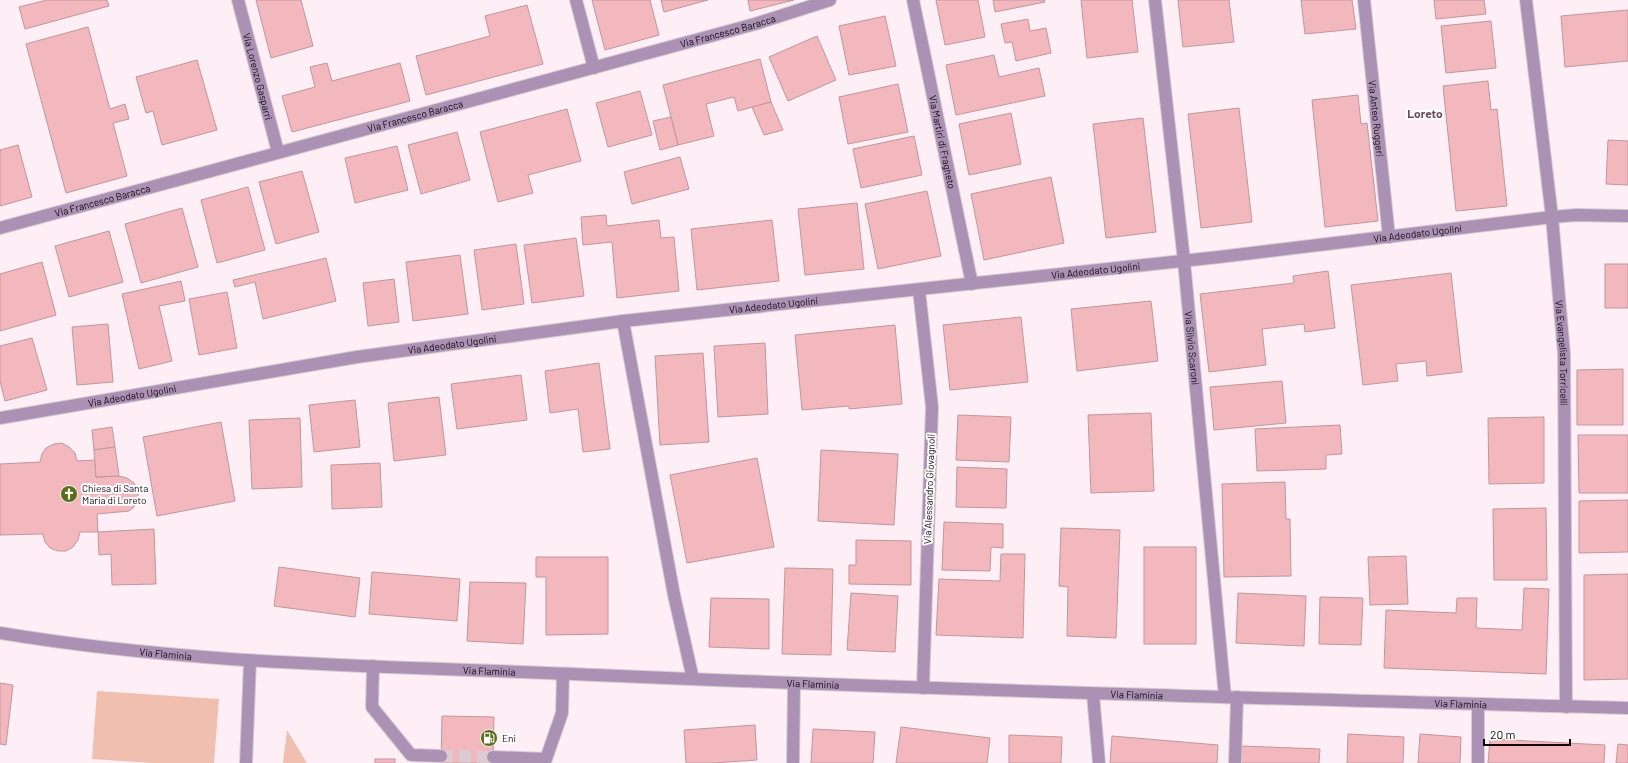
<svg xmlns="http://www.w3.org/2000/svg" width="1628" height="763" viewBox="0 0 1628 763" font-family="Barlow,sans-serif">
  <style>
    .green { fill: #f1bfaf }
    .building { fill: #f3b7be; stroke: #c0979b }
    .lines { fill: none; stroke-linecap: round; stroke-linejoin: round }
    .minor-tunnel { stroke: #dbccd3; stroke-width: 12; stroke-dasharray: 12 6; stroke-linecap: butt }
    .minor-casing { stroke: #d9c9d1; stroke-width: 14 }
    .minor { stroke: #ab92b5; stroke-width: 12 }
    .labels { text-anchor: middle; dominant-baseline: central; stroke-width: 4; stroke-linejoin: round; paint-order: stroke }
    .street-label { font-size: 10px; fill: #14080f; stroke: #fff }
    .poi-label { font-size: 10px; fill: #14080f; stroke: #fff; text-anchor: start }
    .quarter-label { font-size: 12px; font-weight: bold; fill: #6a4b5d; stroke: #fff }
  </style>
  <rect width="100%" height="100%" fill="#feeef6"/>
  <!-- green -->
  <g class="green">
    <polygon points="97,691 219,699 214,763 152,763 92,759"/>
    <polygon points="287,730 307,763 283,763"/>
  </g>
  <!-- building -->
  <g class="building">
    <polygon points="47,0 107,0 109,6 25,29 19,7"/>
    <polygon points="256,0 301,0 313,46 271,58"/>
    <polygon points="592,0 650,0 659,35 605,50"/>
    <polygon points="661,0 708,0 664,12"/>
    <polygon points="748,0 794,0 750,11"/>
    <polygon points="936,0 978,0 985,37 945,45"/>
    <polygon points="993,0 1044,0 1045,2 995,12"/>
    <polygon points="1081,0 1132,0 1138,52 1087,58"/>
    <polygon points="1178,0 1229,0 1234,42 1183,47"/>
    <polygon points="1301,0 1352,0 1356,29 1305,34"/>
    <polygon points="1434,0 1484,0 1486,14 1436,19"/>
    <polygon points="527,5 543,64 426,95 416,56 490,36 485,16"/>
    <polygon points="1628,10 1628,61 1565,67 1561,16"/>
    <polygon points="885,16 896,66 849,75 839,26"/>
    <polygon points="1028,19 1030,31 1046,28 1051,53 1016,61 1012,42 1005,43 1001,24"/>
    <polygon points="1491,21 1496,68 1446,73 1441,26"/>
    <polygon points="88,27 110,109 125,104 129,119 113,123 127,176 66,193 26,44"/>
    <polygon points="817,36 836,80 788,101 769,57"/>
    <polygon points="994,55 999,77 1039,68 1045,96 956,115 946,65"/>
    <polygon points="760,59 771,102 738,111 734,97 706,104 714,136 678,145 663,85"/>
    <polygon points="197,60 217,130 162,145 153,111 146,113 136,77"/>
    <polygon points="327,63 332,81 400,63 410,101 292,132 282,96 315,87 310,67"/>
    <polygon points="1488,81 1491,110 1497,109 1507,206 1456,211 1443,86"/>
    <polygon points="898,84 908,132 848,144 839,97"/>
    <polygon points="640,91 652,135 608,147 596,103"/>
    <polygon points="1358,95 1361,124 1367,123 1378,221 1325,227 1312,100"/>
    <polygon points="771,102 783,130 764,135 752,107"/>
    <polygon points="1239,108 1252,222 1201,228 1188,114"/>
    <polygon points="567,109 581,161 528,175 533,193 498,202 480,132"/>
    <polygon points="1011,113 1021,164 969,175 959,124"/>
    <polygon points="671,117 678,145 660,150 653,121"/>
    <polygon points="1143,118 1156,232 1106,238 1093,124"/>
    <polygon points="457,132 470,180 421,194 408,145"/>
    <polygon points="914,136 922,175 861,188 853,149"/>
    <polygon points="1608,140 1628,141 1628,185 1606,184"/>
    <polygon points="18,145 32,197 0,206 0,150"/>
    <polygon points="397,146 408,190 355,203 345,158"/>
    <polygon points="680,157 689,189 632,204 624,172"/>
    <polygon points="302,171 319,232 276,244 259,182"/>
    <polygon points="1051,177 1064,243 984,260 971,194"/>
    <polygon points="248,187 265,250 217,263 201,200"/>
    <polygon points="927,191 941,256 878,269 865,204"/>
    <polygon points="857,203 864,269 805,275 798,209"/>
    <polygon points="182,208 198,267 141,283 125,224"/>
    <polygon points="606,215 607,226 659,220 661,238 674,237 679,291 617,298 612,242 583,245 581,217"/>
    <polygon points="772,220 779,281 697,290 691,229"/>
    <polygon points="109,231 123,282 69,297 55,246"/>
    <polygon points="576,238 584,296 532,303 524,245"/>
    <polygon points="516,244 524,304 482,310 474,250"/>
    <polygon points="460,255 468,314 413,321 406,262"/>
    <polygon points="326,258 336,301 263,319 255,282 235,287 233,280"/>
    <polygon points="42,262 56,315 0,331 0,274"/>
    <rect x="1605" y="264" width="23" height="44"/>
    <polygon points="1328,271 1335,328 1305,332 1304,324 1262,329 1266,365 1209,372 1200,294 1294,283 1293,276"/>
    <polygon points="1451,273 1462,372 1427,376 1426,361 1396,364 1398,381 1363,385 1351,285"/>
    <polygon points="394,279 399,322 368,326 363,283"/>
    <polygon points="181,281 185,301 159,306 172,361 139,369 122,294"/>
    <polygon points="227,292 237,348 199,355 189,299"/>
    <polygon points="1151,301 1158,361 1077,371 1071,309"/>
    <polygon points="1021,317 1028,382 950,390 943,325"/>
    <polygon points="108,324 113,382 77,385 72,327"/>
    <polygon points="895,325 902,404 849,409 849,406 802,410 795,335"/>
    <polygon points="32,338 47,390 5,401 0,381 0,346"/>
    <polygon points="765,343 768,414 718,417 714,346"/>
    <polygon points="703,353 709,442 660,445 655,356"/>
    <polygon points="599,363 610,449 583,452 578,409 550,413 545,371"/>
    <polygon points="1623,369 1623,425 1577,425 1577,370"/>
    <polygon points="521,375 527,420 457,429 451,384"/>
    <polygon points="1282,381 1286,423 1214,430 1210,387"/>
    <polygon points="439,397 446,455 394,461 388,403"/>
    <polygon points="355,400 360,447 314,452 309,405"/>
    <polygon points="1151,413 1154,491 1091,493 1088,415"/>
    <polygon points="958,415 1011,417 1009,462 956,460"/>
    <polygon points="1544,417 1544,483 1489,484 1488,418"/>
    <polygon points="300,418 302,487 252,489 249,420"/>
    <polygon points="221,422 235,501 157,516 143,437"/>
    <polygon points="1340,425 1342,454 1326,455 1326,469 1257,471 1255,429"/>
    <polygon points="112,427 115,447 94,450 92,430"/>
    <polygon points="1578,435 1628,435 1628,493 1579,493"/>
    <polygon points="62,443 69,447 75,453 77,461 95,460 96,477 119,476 127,478 134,483 138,490 138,498 135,506 129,511 97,514 98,532 80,532 78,540 73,547 66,551 58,551 50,548 45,542 43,534 0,535 0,464 40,462 42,454 46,448 54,444"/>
    <polygon points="115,447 119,476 96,477 94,450"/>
    <polygon points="821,450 898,454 894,525 818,521"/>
    <polygon points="757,458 774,547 687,563 670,475"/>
    <polygon points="380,463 382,507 332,509 331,465"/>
    <polygon points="957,467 1007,469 1006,508 956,507"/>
    <polygon points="1285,482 1286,519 1290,519 1291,576 1224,577 1222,484"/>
    <polygon points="1628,500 1628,552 1579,553 1579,501"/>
    <polygon points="1546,508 1547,580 1494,580 1493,509"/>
    <polygon points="944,522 1003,524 1003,548 991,547 990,571 942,570"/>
    <polygon points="1061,528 1120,530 1116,638 1067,636 1068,587 1059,586"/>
    <polygon points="154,529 156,584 112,585 111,554 99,555 98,532"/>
    <polygon points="856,540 911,541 911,585 849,584 849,565 856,565"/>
    <rect x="1144" y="547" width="52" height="97"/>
    <polygon points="1001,554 1025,554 1023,638 936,635 939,579 1000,581"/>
    <polygon points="1406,556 1408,604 1370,605 1368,557"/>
    <polygon points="536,557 608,557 608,634 546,635 546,577 536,577"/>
    <polygon points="279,567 360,578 355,617 274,606"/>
    <polygon points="785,568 833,569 831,655 782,654"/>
    <polygon points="372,572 460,579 457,621 369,614"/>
    <polygon points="1628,574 1628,679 1584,680 1584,575"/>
    <polygon points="470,582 526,583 523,644 467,641"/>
    <polygon points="1524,588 1549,589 1546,674 1384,668 1386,610 1456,613 1457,598 1477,598 1476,628 1522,630"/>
    <polygon points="851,593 898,596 895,652 847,650"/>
    <polygon points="1238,593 1306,596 1304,646 1236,643"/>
    <polygon points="1320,597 1363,598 1361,645 1319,644"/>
    <polygon points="711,598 769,599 769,649 709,647"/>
    <polygon points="0,683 13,685 6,745 0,744"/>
    <polygon points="442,716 494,717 493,763 441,763"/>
    <polygon points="755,725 757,760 713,763 686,763 684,730"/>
    <polygon points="901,727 990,738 987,763 896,763"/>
    <polygon points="813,729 875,732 873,763 811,763"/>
    <polygon points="1348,734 1404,737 1403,763 1347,763"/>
    <polygon points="1420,734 1461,737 1460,763 1418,763"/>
    <polygon points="1009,735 1062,737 1061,763 1009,763"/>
    <polygon points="1112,736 1218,745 1217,763 1110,763"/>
    <polygon points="1490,739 1605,745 1604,763 1488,763"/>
    <polygon points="1618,744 1628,745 1628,763 1616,763"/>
    <polygon points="1242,746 1320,749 1319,763 1241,763"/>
    <rect x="375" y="759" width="20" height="4"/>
  </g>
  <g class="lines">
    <!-- minor-tunnel -->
    <polyline class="minor-tunnel" points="441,756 493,757"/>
    <!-- minor casing -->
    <g class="minor-casing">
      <g id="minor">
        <path id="s1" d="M238,0l40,152"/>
        <polyline points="576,0 594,68"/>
        <path id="s2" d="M913,0l59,284"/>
        <path id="s3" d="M1155,0l29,261 41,436"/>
        <path id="s4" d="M1364,0l25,237"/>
        <path id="s5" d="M1526,0l26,217 12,137 2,353"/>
        <path id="s6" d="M0,228l755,-204 75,-24"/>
        <polyline points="919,290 932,407 923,688"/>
        <polyline points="623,321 674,595 693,679"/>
        <path id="s7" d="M0,418l357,-61 266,-36 596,-64 333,-40 24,-2 52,1"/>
        <path id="s8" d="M0,633c197,33 397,33 596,42 344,15 688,24 1032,33"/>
        <polyline points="373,666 372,707 411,755 441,756"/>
        <polyline points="1093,694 1099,763"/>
        <polyline points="1478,705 1478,763"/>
        <polyline points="493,757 546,759 562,713 563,674"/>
        <polyline points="246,763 250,661"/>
        <polyline points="793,763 794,683"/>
        <polyline points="1235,763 1237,697"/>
      </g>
    </g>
    <!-- minor -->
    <use href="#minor" class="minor"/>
  </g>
  <!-- icons -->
  <defs>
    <g id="church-disc" transform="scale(0.9)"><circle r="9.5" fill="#5b6e1c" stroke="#fff"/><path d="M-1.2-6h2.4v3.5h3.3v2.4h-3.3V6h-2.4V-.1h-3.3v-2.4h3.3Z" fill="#fff"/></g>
    <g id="fuel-disc" transform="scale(0.9)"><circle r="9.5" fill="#5b6e1c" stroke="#fff"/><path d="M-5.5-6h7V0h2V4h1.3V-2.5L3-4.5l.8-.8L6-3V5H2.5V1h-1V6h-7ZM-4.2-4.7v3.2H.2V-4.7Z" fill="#fff"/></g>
  </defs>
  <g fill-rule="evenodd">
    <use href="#church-disc" x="69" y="494"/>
    <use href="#fuel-disc" x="489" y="738"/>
  </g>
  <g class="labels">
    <!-- street labels -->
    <g class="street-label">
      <text stroke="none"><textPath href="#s6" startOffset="754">Via Francesco Baracca</textPath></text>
      <text stroke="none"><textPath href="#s1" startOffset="79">Via Lorenzo Gasparri</textPath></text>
      <text stroke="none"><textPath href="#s6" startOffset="430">Via Francesco Baracca</textPath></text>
      <text stroke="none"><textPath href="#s4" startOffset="119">Via Anteo Ruggeri</textPath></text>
      <text stroke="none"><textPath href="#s2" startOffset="145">Via Martiri di Fragheto</textPath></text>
      <text stroke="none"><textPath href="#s6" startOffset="106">Via Francesco Baracca</textPath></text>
      <text stroke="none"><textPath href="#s7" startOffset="1430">Via Adeodato Ugolini</textPath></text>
      <text stroke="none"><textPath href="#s7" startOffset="1106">Via Adeodato Ugolini</textPath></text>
      <text stroke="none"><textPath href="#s7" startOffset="782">Via Adeodato Ugolini</textPath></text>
      <text stroke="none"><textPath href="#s7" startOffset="458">Via Adeodato Ugolini</textPath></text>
      <text stroke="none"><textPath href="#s3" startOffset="350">Via Silvio Scaroni</textPath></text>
      <text stroke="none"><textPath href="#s5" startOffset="355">Via Evangelista Torricelli</textPath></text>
      <text stroke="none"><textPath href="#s7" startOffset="134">Via Adeodato Ugolini</textPath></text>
      <text transform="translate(929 489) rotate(-88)">Via Alessandro Giovagnoli</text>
      <text stroke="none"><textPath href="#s8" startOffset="167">Via Flaminia</textPath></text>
      <text stroke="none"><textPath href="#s8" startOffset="491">Via Flaminia</textPath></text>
      <text stroke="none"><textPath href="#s8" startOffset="815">Via Flaminia</textPath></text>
      <text stroke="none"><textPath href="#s8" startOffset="1139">Via Flaminia</textPath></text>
      <text stroke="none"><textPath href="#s8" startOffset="1463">Via Flaminia</textPath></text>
    </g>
    <!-- poi labels -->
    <g class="poi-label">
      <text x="82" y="488">Chiesa di Santa<tspan x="82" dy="12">Maria di Loreto</tspan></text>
      <text x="502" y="738">Eni</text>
    </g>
    <!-- quarter labels -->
    <g class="quarter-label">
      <text x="1425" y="113">Loreto</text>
    </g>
  </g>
  <!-- scale -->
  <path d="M1484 739v6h86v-6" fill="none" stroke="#14080f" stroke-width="2"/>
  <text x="1490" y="739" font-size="12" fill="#14080f" stroke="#ffffff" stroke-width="3" paint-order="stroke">20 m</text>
</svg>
